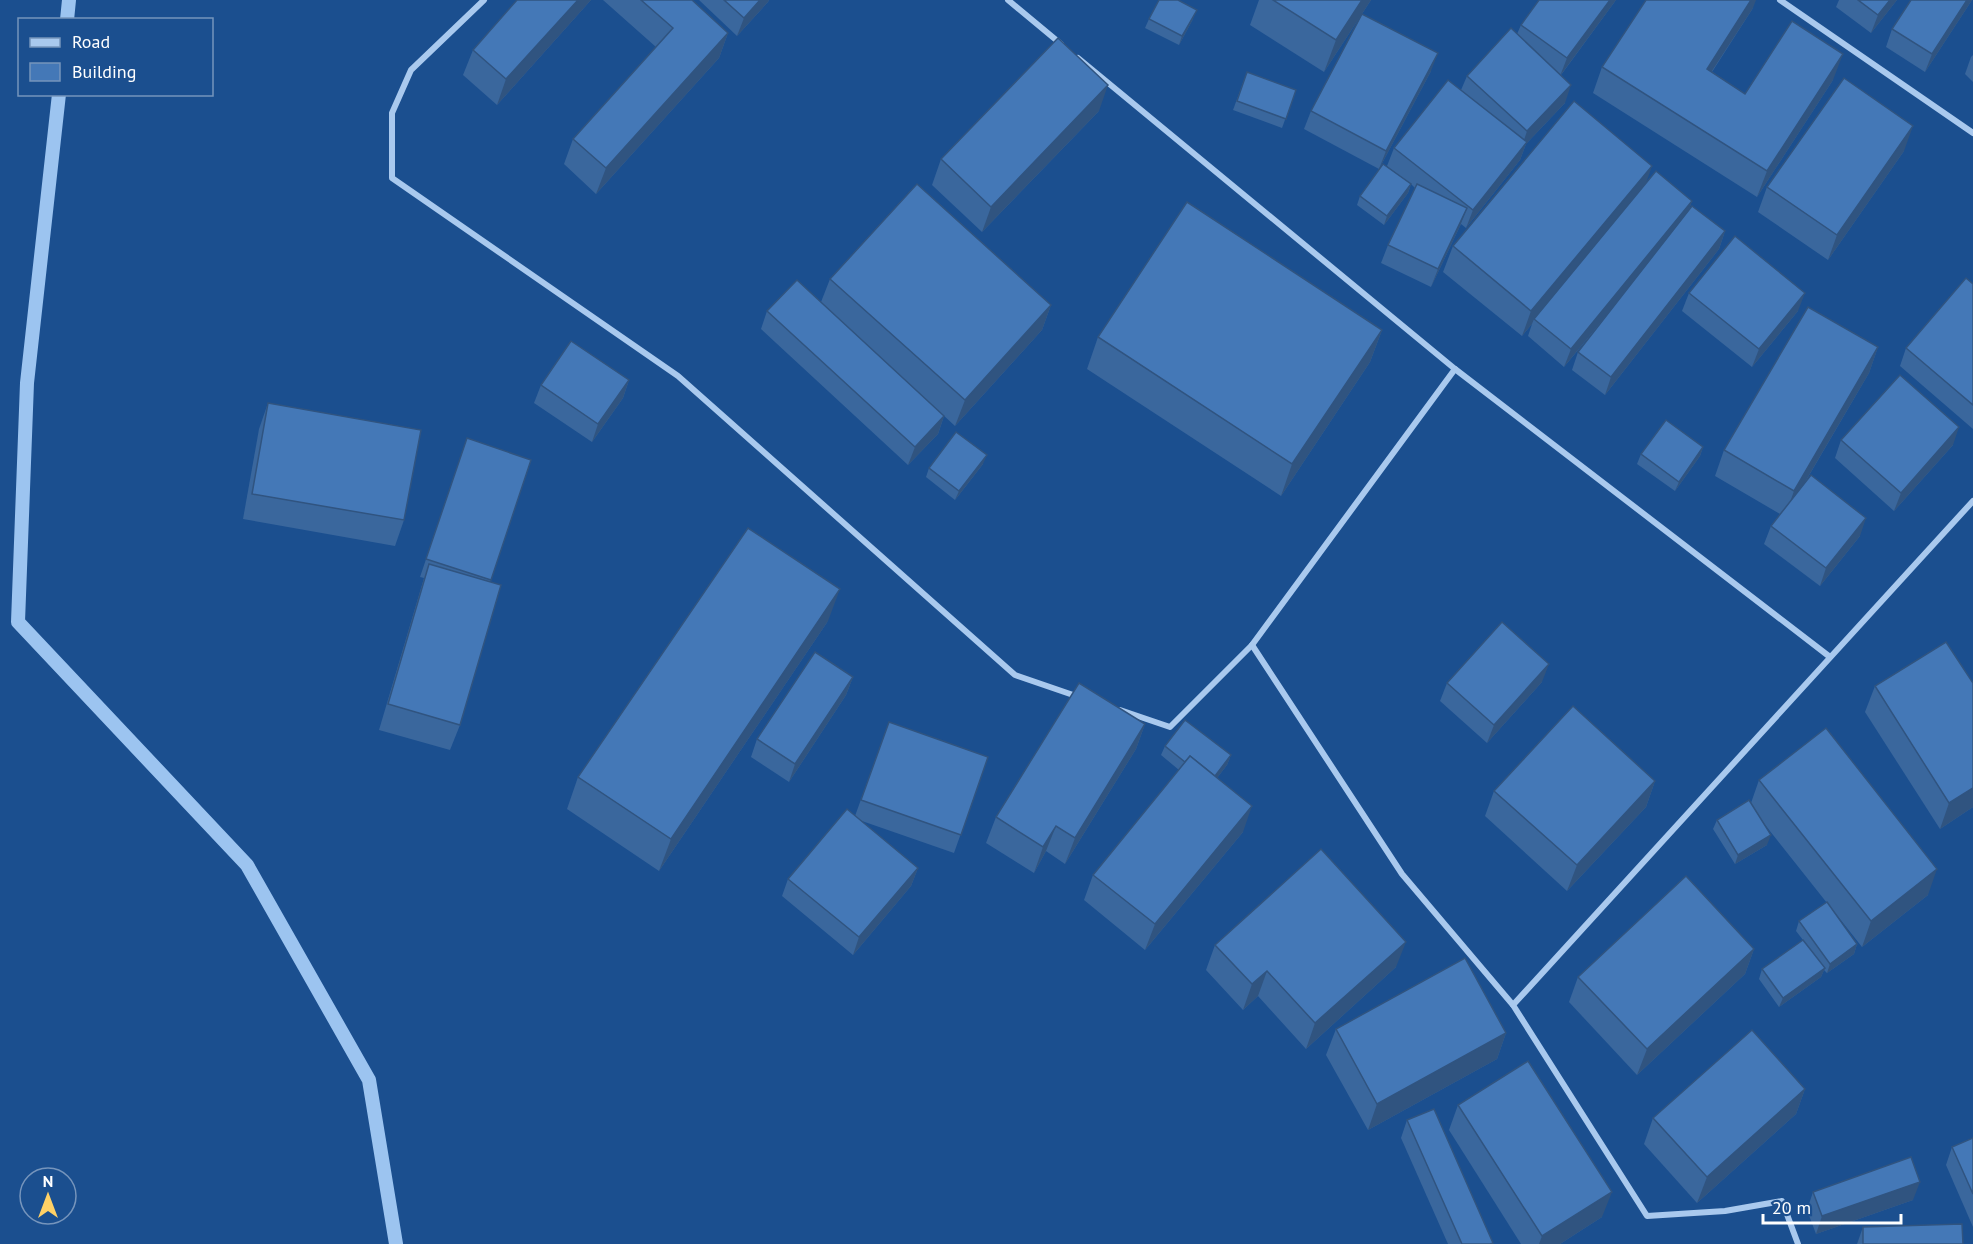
<svg xmlns="http://www.w3.org/2000/svg" width="1973" height="1244" viewBox="0 0 1973 1244" font-family="'PT Sans',sans-serif">
  <style>
    .lines { fill: none; stroke-linecap: round; stroke-linejoin: round }
    .stream { stroke: #9cc4f0; stroke-width: 14 }
    .street { stroke: #a9c9ee; stroke-width: 6 }
    .wall { fill: #3a679d }
    .shaded-wall { fill: #305480 }
    .building { fill: #4478b7; stroke: #305480; stroke-width: 1.5 }
  </style>
  <rect width="100%" height="100%" fill="#1b4f8f"/>
  <g class="lines">
    <!-- stream -->
    <g class="stream">
      <polyline points="67,20 69,0"/>
      <polyline points="59,94 27,383 18,622 247,865 369,1080 396,1244"/>
    </g>
    <!-- street -->
    <g class="street">
      <polyline points="484,0 411,70 392,113 392,178 678,376 1015,675 1079,697"/>
      <polyline points="1008,0 1061,44"/>
      <polyline points="1780,0 1973,133"/>
      <polyline points="1078,58 1455,369 1830,657"/>
      <polyline points="1252,645 1402,874 1513,1005 1647,1216 1725,1211 1782,1201 1798,1244"/>
      <polyline points="1120,710 1170,727 1252,645 1455,369"/>
      <polyline points="1513,1005 1973,501"/>
    </g>
  </g>
  <!-- wall -->
  <g class="wall">
    <polygon points="517,0 591,0 497,105 463,75 473,50"/>
    <polygon points="603,0 692,0 728,33 719,58 596,194 564,164 573,139 656,47"/>
    <polygon points="699,0 769,0 768,2 737,36"/>
    <polygon points="1259,0 1371,0 1324,72 1250,25"/>
    <polygon points="1616,0 1561,75 1565,103 1526,144 1520,160 1466,228 1461,224 1431,287 1381,263 1388,245 1415,188 1411,184 1408,193 1384,225 1357,205 1360,196 1405,180 1387,166 1394,148 1461,90 1467,76 1517,34 1521,25"/>
    <polygon points="1839,0 1897,0 1871,33 1836,7"/>
    <polygon points="1911,0 1972,0 1925,72 1886,47 1892,29"/>
    <polygon points="1753,8 1712,72 1745,94 1833,80 1757,197 1593,93 1602,67"/>
    <polygon points="1149,19 1193,19 1179,45 1145,28"/>
    <polygon points="1973,55 1973,82 1965,74 1971,57"/>
    <polygon points="1431,71 1379,169 1304,129 1311,111"/>
    <polygon points="1247,72 1296,90 1282,128 1233,110"/>
    <polygon points="1099,111 982,232 932,185 941,159"/>
    <polygon points="1904,151 1828,260 1758,212 1767,187"/>
    <polygon points="1646,183 1692,201 1689,209 1725,231 1719,249 1605,395 1572,370 1578,352 1613,308 1564,367 1528,336 1532,324 1522,336 1443,272 1453,246"/>
    <polygon points="830,279 1051,305 1042,330 955,426 929,402 944,416 938,434 908,465 761,329 767,311 821,302"/>
    <polygon points="1973,284 1973,429 1900,366 1906,348"/>
    <polygon points="1689,293 1798,311 1752,367 1682,311"/>
    <polygon points="1382,330 1370,362 1281,496 1087,369 1098,337"/>
    <polygon points="1878,347 1869,373 1804,484 1860,536 1820,586 1764,544 1771,526 1780,514 1715,476 1724,450"/>
    <polygon points="629,380 623,398 592,442 534,403 541,385"/>
    <polygon points="268,403 404,520 395,546 243,519 259,429"/>
    <polygon points="467,438 531,460 490,582 460,725 450,750 379,730 424,578 420,577"/>
    <polygon points="1841,440 1953,445 1894,511 1835,458"/>
    <polygon points="1703,447 1700,456 1675,491 1637,464 1641,454"/>
    <polygon points="983,464 955,500 926,477 929,468"/>
    <polygon points="828,621 659,871 567,809 578,777"/>
    <polygon points="853,677 846,695 789,782 751,757 757,739"/>
    <polygon points="1542,682 1487,743 1440,701 1447,683"/>
    <polygon points="1875,686 1973,807 1940,829 1865,712"/>
    <polygon points="889,722 988,757 954,853 859,820 918,868 911,886 853,955 782,896 788,879 855,816"/>
    <polygon points="1145,724 1136,749 1065,864 1046,851 1034,873 986,843 996,817"/>
    <polygon points="1165,746 1231,755 1227,765 1217,778 1243,832 1145,950 1084,900 1093,875 1179,770 1161,755"/>
    <polygon points="1759,780 1928,895 1862,947 1832,909 1857,944 1854,954 1827,973 1824,970 1821,977 1779,1007 1759,979 1762,969 1803,940 1796,931 1799,921 1827,903 1762,821 1767,845 1735,864 1713,829 1717,820 1751,803"/>
    <polygon points="1655,781 1646,807 1567,891 1485,816 1494,791"/>
    <polygon points="1215,945 1396,967 1306,1049 1258,996 1243,1010 1206,970"/>
    <polygon points="1754,949 1745,974 1637,1075 1569,1002 1578,977"/>
    <polygon points="1336,1029 1506,1033 1497,1059 1368,1130 1326,1055"/>
    <polygon points="1805,1089 1796,1114 1697,1203 1644,1144 1653,1118"/>
    <polygon points="1458,1105 1602,1217 1560,1244 1521,1244 1449,1130"/>
    <polygon points="1407,1120 1493,1243 1493,1244 1448,1244 1401,1138"/>
    <polygon points="1973,1138 1973,1227 1946,1165 1952,1147"/>
    <polygon points="1813,1192 1913,1200 1816,1234 1807,1210"/>
    <polygon points="1863,1227 1963,1244 1857,1244"/>
  </g>
  <!-- shaded-wall -->
  <g class="shaded-wall">
    <polygon points="578,0 591,0 497,105 506,79"/>
    <polygon points="760,0 769,0 768,2 737,36 744,18"/>
    <polygon points="1362,0 1371,0 1324,72 1336,40"/>
    <polygon points="1610,0 1616,0 1560,76 1567,58"/>
    <polygon points="1751,0 1756,0 1753,8 1697,94 1707,69"/>
    <polygon points="1890,0 1897,0 1871,33 1878,15"/>
    <polygon points="1967,0 1972,0 1925,72 1932,54"/>
    <polygon points="1197,10 1193,19 1179,45 1182,36"/>
    <polygon points="728,33 719,58 596,194 606,168"/>
    <polygon points="1438,53 1431,71 1379,169 1386,151"/>
    <polygon points="1843,54 1833,80 1757,197 1767,171"/>
    <polygon points="1108,85 1099,111 982,232 991,207"/>
    <polygon points="1571,85 1565,103 1526,144 1520,160 1466,228 1473,210 1521,149 1527,131"/>
    <polygon points="1913,126 1904,151 1828,260 1837,235"/>
    <polygon points="1652,166 1643,192 1534,319 1532,324 1522,336 1531,311"/>
    <polygon points="1411,184 1408,193 1384,225 1387,216"/>
    <polygon points="1692,201 1686,218 1564,367 1571,349"/>
    <polygon points="1467,208 1460,226 1431,287 1438,269"/>
    <polygon points="1725,231 1719,249 1605,395 1611,377"/>
    <polygon points="1805,293 1798,311 1752,367 1759,349"/>
    <polygon points="1051,305 1042,330 955,426 965,400"/>
    <polygon points="1382,330 1370,362 1281,496 1292,464"/>
    <polygon points="1878,347 1869,373 1785,516 1794,491"/>
    <polygon points="629,380 623,398 592,442 598,424"/>
    <polygon points="944,416 938,434 908,465 915,447"/>
    <polygon points="1959,427 1953,445 1894,511 1901,493"/>
    <polygon points="1703,447 1700,456 1675,491 1679,482"/>
    <polygon points="987,455 983,464 955,500 959,491"/>
    <polygon points="1866,518 1860,536 1820,586 1826,568"/>
    <polygon points="840,589 828,621 659,871 671,839"/>
    <polygon points="1549,664 1542,682 1487,743 1494,725"/>
    <polygon points="853,677 846,695 789,782 795,764"/>
    <polygon points="1145,724 1136,749 1065,864 1075,838"/>
    <polygon points="1231,755 1227,765 1207,791 1210,782"/>
    <polygon points="1655,781 1646,807 1567,891 1577,865"/>
    <polygon points="1973,788 1973,807 1940,829 1949,803"/>
    <polygon points="1252,806 1243,832 1145,950 1155,924"/>
    <polygon points="1056,826 1046,851 1034,873 1043,847"/>
    <polygon points="1771,835 1767,845 1735,864 1738,855"/>
    <polygon points="918,868 911,886 853,955 859,937"/>
    <polygon points="1937,869 1928,895 1862,947 1871,921"/>
    <polygon points="1406,942 1396,967 1306,1049 1315,1023"/>
    <polygon points="1857,944 1854,954 1827,973 1830,964"/>
    <polygon points="1754,949 1745,974 1637,1075 1647,1049"/>
    <polygon points="1825,968 1821,977 1779,1007 1783,998"/>
    <polygon points="1267,971 1258,996 1243,1010 1252,984"/>
    <polygon points="1506,1033 1497,1059 1368,1130 1377,1104"/>
    <polygon points="1805,1089 1796,1114 1697,1203 1707,1177"/>
    <polygon points="1920,1182 1913,1200 1816,1234 1822,1216"/>
    <polygon points="1612,1192 1602,1217 1560,1244 1539,1244 1542,1236"/>
  </g>
  <!-- building -->
  <g class="building">
    <polygon points="517,0 578,0 506,79 473,50"/>
    <polygon points="641,0 692,0 728,33 606,168 573,139 673,28"/>
    <polygon points="724,0 760,0 744,18"/>
    <polygon points="1159,0 1178,0 1197,10 1182,36 1149,19"/>
    <polygon points="1273,0 1362,0 1336,40"/>
    <polygon points="1539,0 1610,0 1567,58 1521,25"/>
    <polygon points="1646,0 1751,0 1707,69 1745,94 1792,21 1843,54 1767,171 1602,67"/>
    <polygon points="1858,0 1890,0 1878,15"/>
    <polygon points="1911,0 1967,0 1932,54 1892,29"/>
    <polygon points="1362,14 1438,53 1386,151 1311,111"/>
    <polygon points="1511,28 1571,85 1527,131 1467,76"/>
    <polygon points="1058,38 1108,85 991,207 941,159"/>
    <polygon points="1247,72 1296,90 1286,119 1237,101"/>
    <polygon points="1844,78 1913,126 1837,235 1767,187"/>
    <polygon points="1448,80 1527,142 1473,210 1394,148"/>
    <polygon points="1574,101 1652,166 1531,311 1453,246"/>
    <polygon points="1383,164 1411,184 1387,216 1360,196"/>
    <polygon points="1656,171 1692,201 1571,349 1534,319"/>
    <polygon points="917,184 1051,305 965,400 830,279"/>
    <polygon points="1417,184 1467,208 1438,269 1388,245"/>
    <polygon points="1187,202 1382,330 1292,464 1098,337"/>
    <polygon points="1692,206 1725,231 1611,377 1578,352"/>
    <polygon points="1735,236 1805,293 1759,349 1689,293"/>
    <polygon points="1966,278 1973,284 1973,405 1906,348"/>
    <polygon points="797,280 944,416 915,447 767,311"/>
    <polygon points="1808,307 1878,347 1794,491 1724,450"/>
    <polygon points="571,341 629,380 598,424 541,385"/>
    <polygon points="1900,375 1959,427 1901,493 1841,440"/>
    <polygon points="268,403 421,430 404,520 252,494"/>
    <polygon points="1666,420 1703,447 1679,482 1641,454"/>
    <polygon points="956,432 987,455 959,491 929,468"/>
    <polygon points="467,438 531,460 491,580 426,559"/>
    <polygon points="1811,475 1866,518 1826,568 1771,526"/>
    <polygon points="748,528 840,589 671,839 578,777"/>
    <polygon points="429,564 501,585 460,725 388,704"/>
    <polygon points="1502,622 1549,664 1494,725 1447,683"/>
    <polygon points="1946,642 1973,683 1973,788 1949,803 1875,686"/>
    <polygon points="815,652 853,677 795,764 757,739"/>
    <polygon points="1079,683 1145,724 1075,838 1056,826 1043,847 996,817"/>
    <polygon points="1573,706 1655,781 1577,865 1494,791"/>
    <polygon points="1185,720 1231,755 1215,776 1190,756 1185,762 1165,746"/>
    <polygon points="889,722 988,757 961,835 861,800"/>
    <polygon points="1826,728 1937,869 1871,921 1759,780"/>
    <polygon points="1190,756 1252,806 1155,924 1093,875"/>
    <polygon points="1749,800 1771,835 1738,855 1717,820"/>
    <polygon points="847,809 918,868 859,937 788,879"/>
    <polygon points="1321,849 1406,942 1315,1023 1267,971 1252,984 1215,945"/>
    <polygon points="1686,876 1754,949 1647,1049 1578,977"/>
    <polygon points="1827,902 1857,944 1830,964 1799,921"/>
    <polygon points="1803,940 1825,968 1783,998 1762,969"/>
    <polygon points="1465,958 1506,1033 1377,1104 1336,1029"/>
    <polygon points="1752,1030 1805,1089 1707,1177 1653,1118"/>
    <polygon points="1528,1061 1612,1192 1542,1236 1458,1105"/>
    <polygon points="1434,1109 1493,1243 1490,1244 1462,1244 1407,1120"/>
    <polygon points="1973,1138 1973,1194 1952,1147"/>
    <polygon points="1911,1157 1920,1182 1822,1216 1813,1192"/>
    <polygon points="1962,1224 1963,1244 1863,1244 1863,1227"/>
  </g>
  <!-- legend -->
  <rect x="18" y="18" width="195" height="78" fill="#1b4f8f" stroke="#7695bc" stroke-width="1.5"/>
  <rect x="30" y="38" width="30" height="9" fill="#a9c9ee" stroke="#7695bc" stroke-width="1.5"/>
  <text x="72" y="48" font-size="18" fill="#ffffff">Road</text>
  <rect x="30" y="63" width="30" height="18" fill="#4478b7" stroke="#7695bc" stroke-width="1.5"/>
  <text x="72" y="78" font-size="18" fill="#ffffff">Building</text>
  <!-- north arrow -->
  <g transform="translate(48 1196)"><circle r="28" fill="#1b4f8f" stroke="#7695bc" stroke-width="1.5"/>
  <path d="M0-4.5L10 22L0 15L-10 22Z" fill="#ffd166"/>
  <text y="-9" font-size="16" font-weight="bold" text-anchor="middle" fill="#ffffff">N</text>
  </g>
  <!-- scale -->
  <path d="M1763 1214v9h138v-9" fill="none" stroke="#ffffff" stroke-width="3"/>
  <text x="1772" y="1214" font-size="18" fill="#ffffff" stroke="#1b4f8f" stroke-width="4.5" paint-order="stroke">20 m</text>
</svg>
